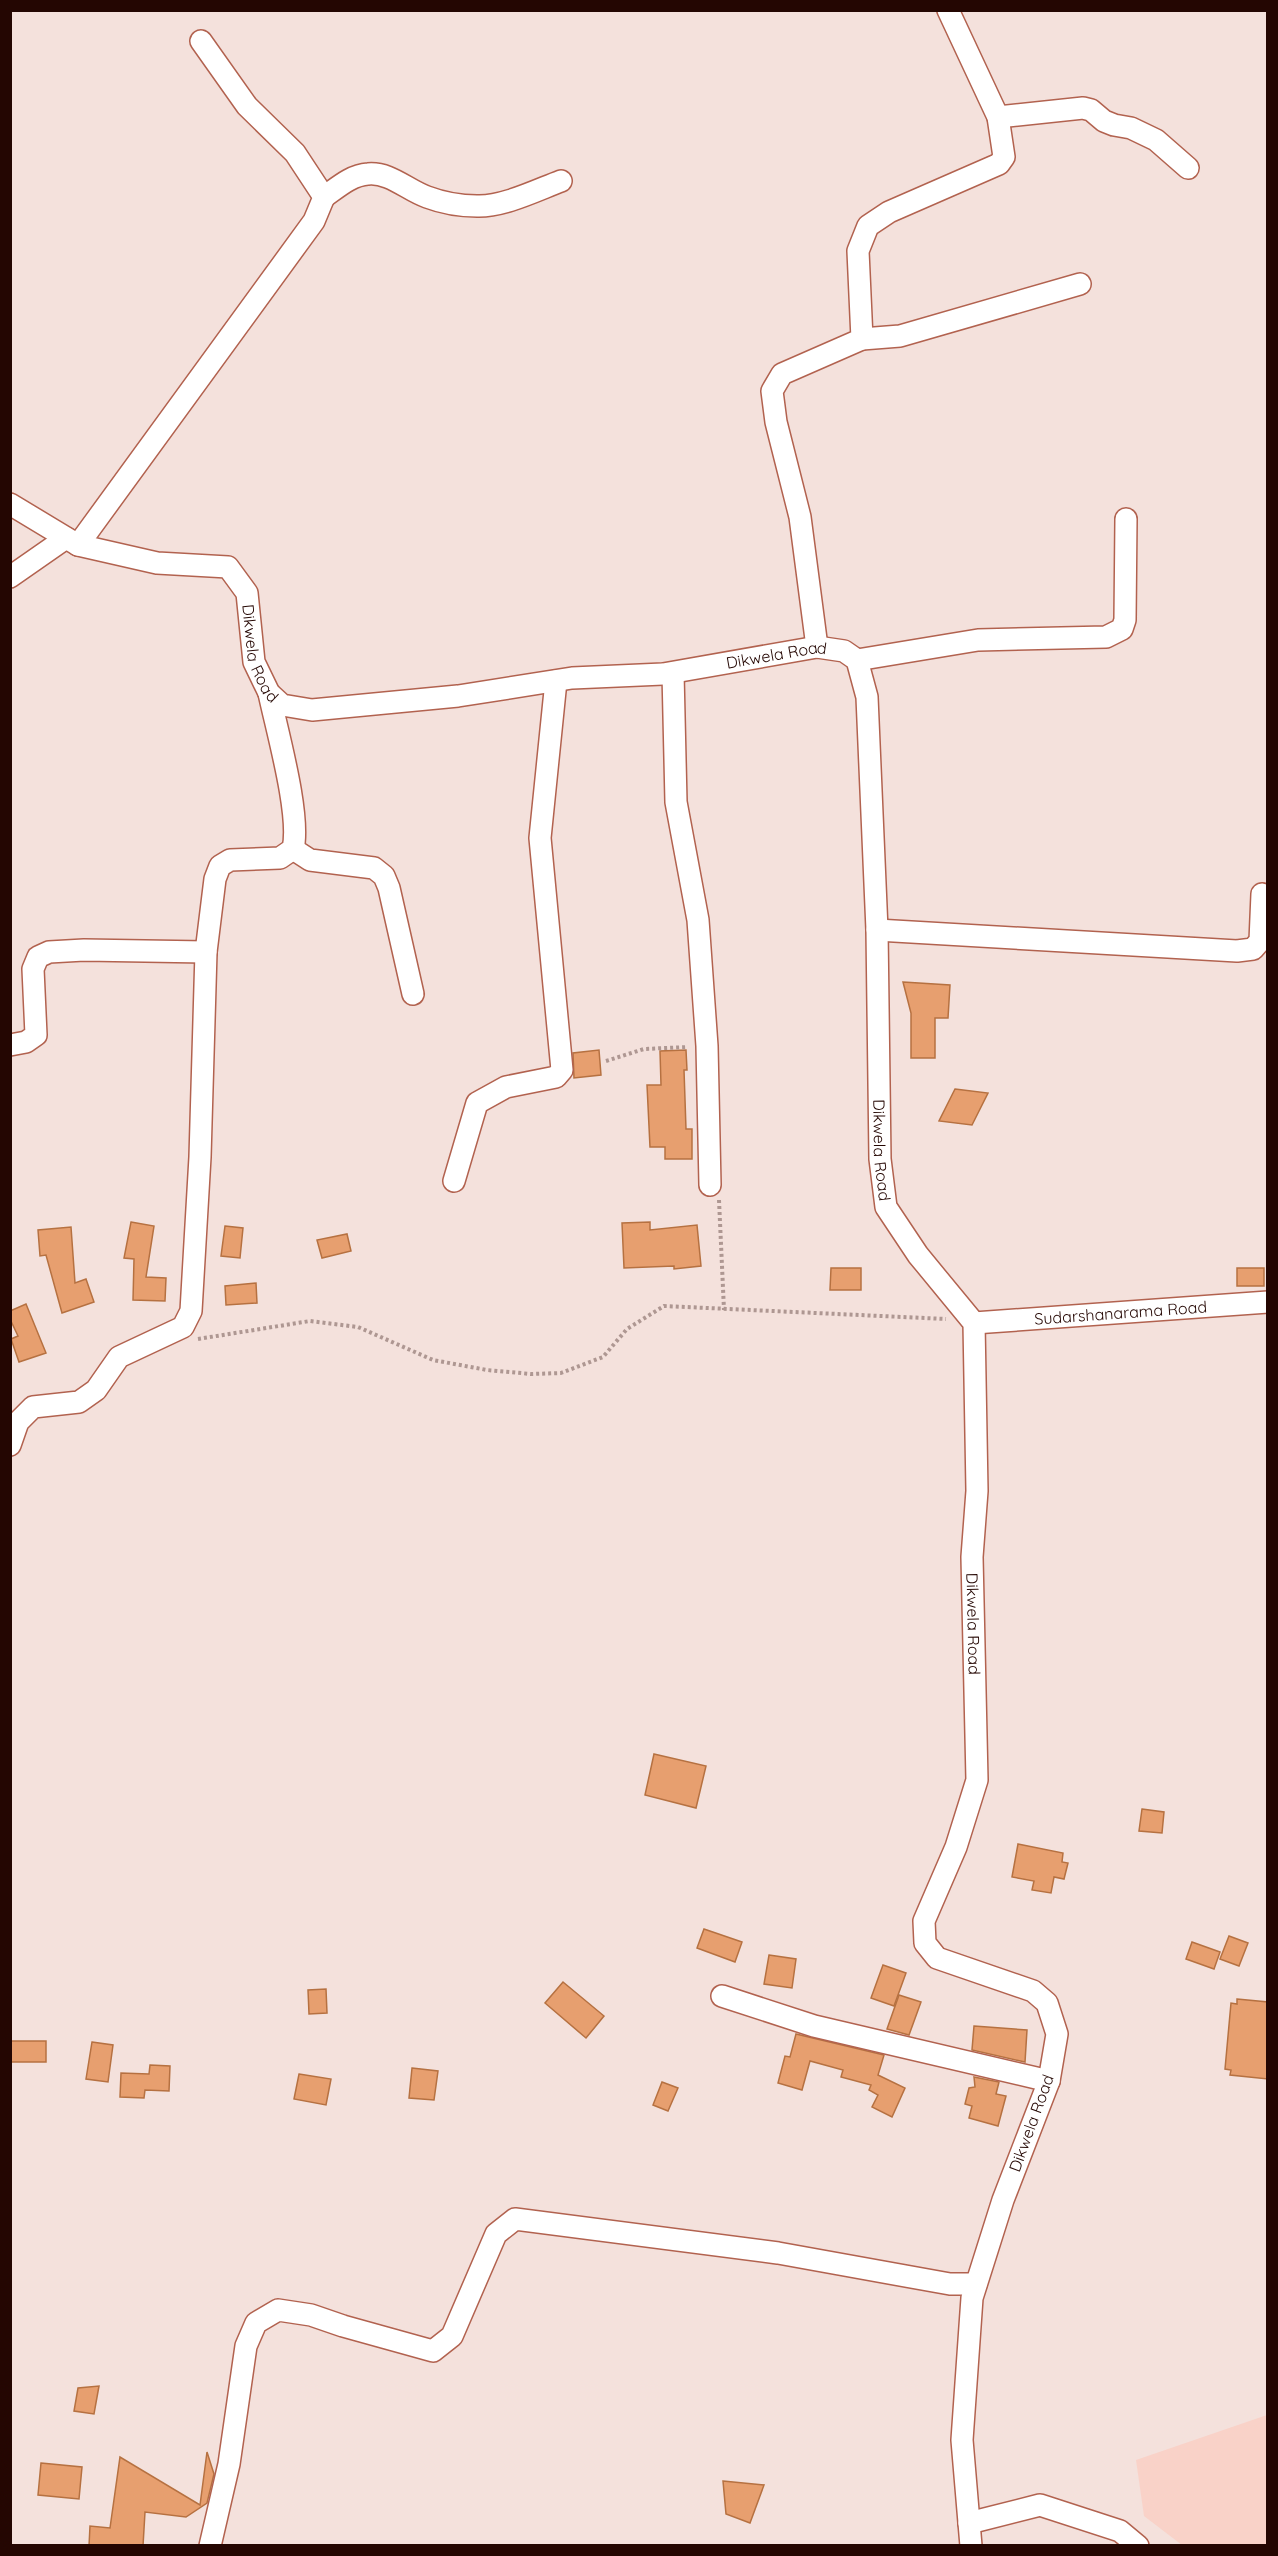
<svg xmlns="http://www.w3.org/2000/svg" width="1278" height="2556" viewBox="0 0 1278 2556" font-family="Quicksand,sans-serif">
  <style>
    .built { fill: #f9d2c8 }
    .building { fill: #e79f6f; stroke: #b67141; stroke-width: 1.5 }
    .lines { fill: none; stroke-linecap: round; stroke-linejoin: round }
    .minor-casing { stroke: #b2624f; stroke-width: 24 }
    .path { stroke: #ae9792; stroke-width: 4; stroke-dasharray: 3 3; stroke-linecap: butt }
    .minor { stroke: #fff; stroke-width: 21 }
    .labels { text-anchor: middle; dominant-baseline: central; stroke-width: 4.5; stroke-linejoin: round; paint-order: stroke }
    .street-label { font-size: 16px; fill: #240602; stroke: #fff }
  </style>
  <rect width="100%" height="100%" fill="#f4e1dc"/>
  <!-- built -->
  <polygon class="built" points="1267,2415 1267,2545 1182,2545 1144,2516 1136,2460"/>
  <!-- building -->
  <g class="building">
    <polygon points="903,982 950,985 948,1018 935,1018 935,1058 911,1058 911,1013"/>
    <polygon points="599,1050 601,1075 574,1078 573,1053"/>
    <polygon points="686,1050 687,1070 684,1070 686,1129 692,1129 692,1159 665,1159 665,1147 650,1147 647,1085 661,1085 660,1051"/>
    <polygon points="955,1089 988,1093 972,1125 939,1121"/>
    <polygon points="131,1222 154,1226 146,1277 166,1278 165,1301 133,1300 134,1259 124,1258"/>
    <polygon points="650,1222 650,1230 697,1225 701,1266 674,1269 674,1266 624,1268 622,1223"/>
    <polygon points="225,1226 243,1228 240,1258 221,1256"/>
    <polygon points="71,1227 75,1283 86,1279 94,1302 62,1313 46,1255 40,1256 38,1230"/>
    <polygon points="347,1234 351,1251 322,1258 317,1240"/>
    <polygon points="831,1268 861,1268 861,1290 830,1290"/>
    <rect x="1237" y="1268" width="27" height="18"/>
    <polygon points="256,1283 257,1303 226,1305 225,1286"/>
    <polygon points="26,1304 46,1353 19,1362 11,1339 18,1336 10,1319 10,1311"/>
    <polygon points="654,1754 706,1766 696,1808 645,1795"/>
    <polygon points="1142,1809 1164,1812 1162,1833 1139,1831"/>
    <polygon points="1018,1844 1063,1853 1062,1862 1068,1863 1064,1879 1054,1877 1051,1893 1032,1890 1034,1881 1012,1877"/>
    <polygon points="704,1929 742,1942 735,1962 697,1948"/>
    <polygon points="1229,1936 1248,1943 1239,1966 1220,1959"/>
    <polygon points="1192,1942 1220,1952 1214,1969 1186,1959"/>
    <polygon points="769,1955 796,1959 792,1988 764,1984"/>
    <polygon points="883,1965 906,1973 894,2006 871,1998"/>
    <polygon points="563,1982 604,2016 586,2038 545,2003"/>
    <polygon points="326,1989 327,2013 309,2014 308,1990"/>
    <polygon points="899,1995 921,2002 909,2035 887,2029"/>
    <polygon points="1237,1999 1268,2002 1268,2079 1230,2075 1231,2070 1225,2069 1231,2003 1237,2004"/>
    <polygon points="974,2026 1027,2030 1025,2062 972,2050"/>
    <polygon points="796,2034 884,2055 878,2075 905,2088 892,2117 872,2107 878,2095 869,2090 871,2085 841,2077 843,2070 810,2061 802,2090 778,2083 785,2056 790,2057"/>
    <rect x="10" y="2041" width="36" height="21"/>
    <polygon points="92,2042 113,2045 108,2082 86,2079"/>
    <polygon points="150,2065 170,2066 169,2091 145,2090 144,2098 120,2097 121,2073 149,2074"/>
    <polygon points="412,2068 438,2071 434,2100 409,2098"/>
    <polygon points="299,2074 331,2079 326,2105 294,2099"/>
    <polygon points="974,2077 999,2082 996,2094 1006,2096 998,2126 969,2118 972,2106 965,2104 969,2088 975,2087"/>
    <polygon points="662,2082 678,2088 668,2111 653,2105"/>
    <polygon points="99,2386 94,2414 74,2411 78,2388"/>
    <polygon points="207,2452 214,2474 207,2503 186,2517 145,2512 143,2546 89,2546 90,2526 110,2528 120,2457 200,2505"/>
    <polygon points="41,2463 82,2467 79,2499 38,2495"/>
    <polygon points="723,2481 764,2485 750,2523 726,2514"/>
  </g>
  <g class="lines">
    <!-- minor casing -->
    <g class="minor-casing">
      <g id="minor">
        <polyline points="998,117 1083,108 1091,110 1104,121 1114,125 1131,128 1156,140 1188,168"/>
        <path d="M324,197c13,-9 27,-22 44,-23 22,-2 39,16 59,23 16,6 33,9 50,9 26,1 60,-16 84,-25"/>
        <polyline points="862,339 900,336 1080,284"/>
        <path id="s1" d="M10,504l68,41 79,18 71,4 19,26 7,69 15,31 13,12 30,5 146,-14 114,-18 91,-4 154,-27 27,4 13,9 10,37 10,233 3,229 6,48 32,48 56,68 3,168 -5,66 5,223 -21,67 -32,74 1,22 12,15 96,33 14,12 10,31 -8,47 -46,119 -31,98 -10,142 9,106"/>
        <polyline points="78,545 314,221 324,197 295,153 247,106 201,41"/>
        <polyline points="10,577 66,538"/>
        <polyline points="817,647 800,517 776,422 772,391 782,374 862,339 858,251 868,226 889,212 999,164 1004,157 998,117 948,10"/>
        <polyline points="857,660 978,640 1106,637 1122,629 1125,620 1126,519"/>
        <polyline points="673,673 676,802 698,920 707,1046 710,1185"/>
        <polyline points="293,849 310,860 374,868 384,876 389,888 413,994"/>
        <polyline points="877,930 1237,951 1253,949 1260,941 1262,894"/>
        <polyline points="10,1045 26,1042 36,1035 33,969 38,957 49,952 84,950 206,952"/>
        <polyline points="454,1181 477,1103 506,1087 556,1077 562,1070 540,838 556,681"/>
        <path id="s2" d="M974,1323l294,-21"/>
        <path d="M10,1445l8,-23 15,-15 46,-5 17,-12 23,-33 64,-30 8,-16 9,-154 6,-205 9,-73 5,-13 10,-6 50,-2 13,-9c8,-34 -16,-118 -24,-156"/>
        <polyline points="722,1996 814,2026 1049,2081"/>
        <polyline points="969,2523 1040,2505 1120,2531 1138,2546"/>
        <polyline points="210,2546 229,2464 246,2346 256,2323 278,2310 311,2315 343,2326 433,2351 452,2336 496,2234 515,2219 778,2253 950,2284 976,2284"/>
      </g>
    </g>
    <!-- path -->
    <g class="path">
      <polyline points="606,1061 644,1049 688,1047"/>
      <polyline points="719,1200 724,1310"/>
      <polyline points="198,1339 310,1321 358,1327 433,1360 487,1370 531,1374 561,1373 603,1357 627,1329 664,1306 946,1319"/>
    </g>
    <!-- minor -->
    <use href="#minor" class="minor"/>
  </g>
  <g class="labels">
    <!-- street labels -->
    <g class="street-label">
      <text stroke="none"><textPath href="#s1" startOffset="326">Dikwela Road</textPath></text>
      <text stroke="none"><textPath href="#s1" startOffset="884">Dikwela Road</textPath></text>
      <text stroke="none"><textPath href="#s1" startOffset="1460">Dikwela Road</textPath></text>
      <text stroke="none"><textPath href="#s2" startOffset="147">Sudarshanarama Road</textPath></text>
      <text stroke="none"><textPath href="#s1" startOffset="1964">Dikwela Road</textPath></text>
      <text transform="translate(1031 2123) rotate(-70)">Dikwela Road</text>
    </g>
  </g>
  <!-- border -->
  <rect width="1278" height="2556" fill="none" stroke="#240602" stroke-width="24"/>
</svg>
